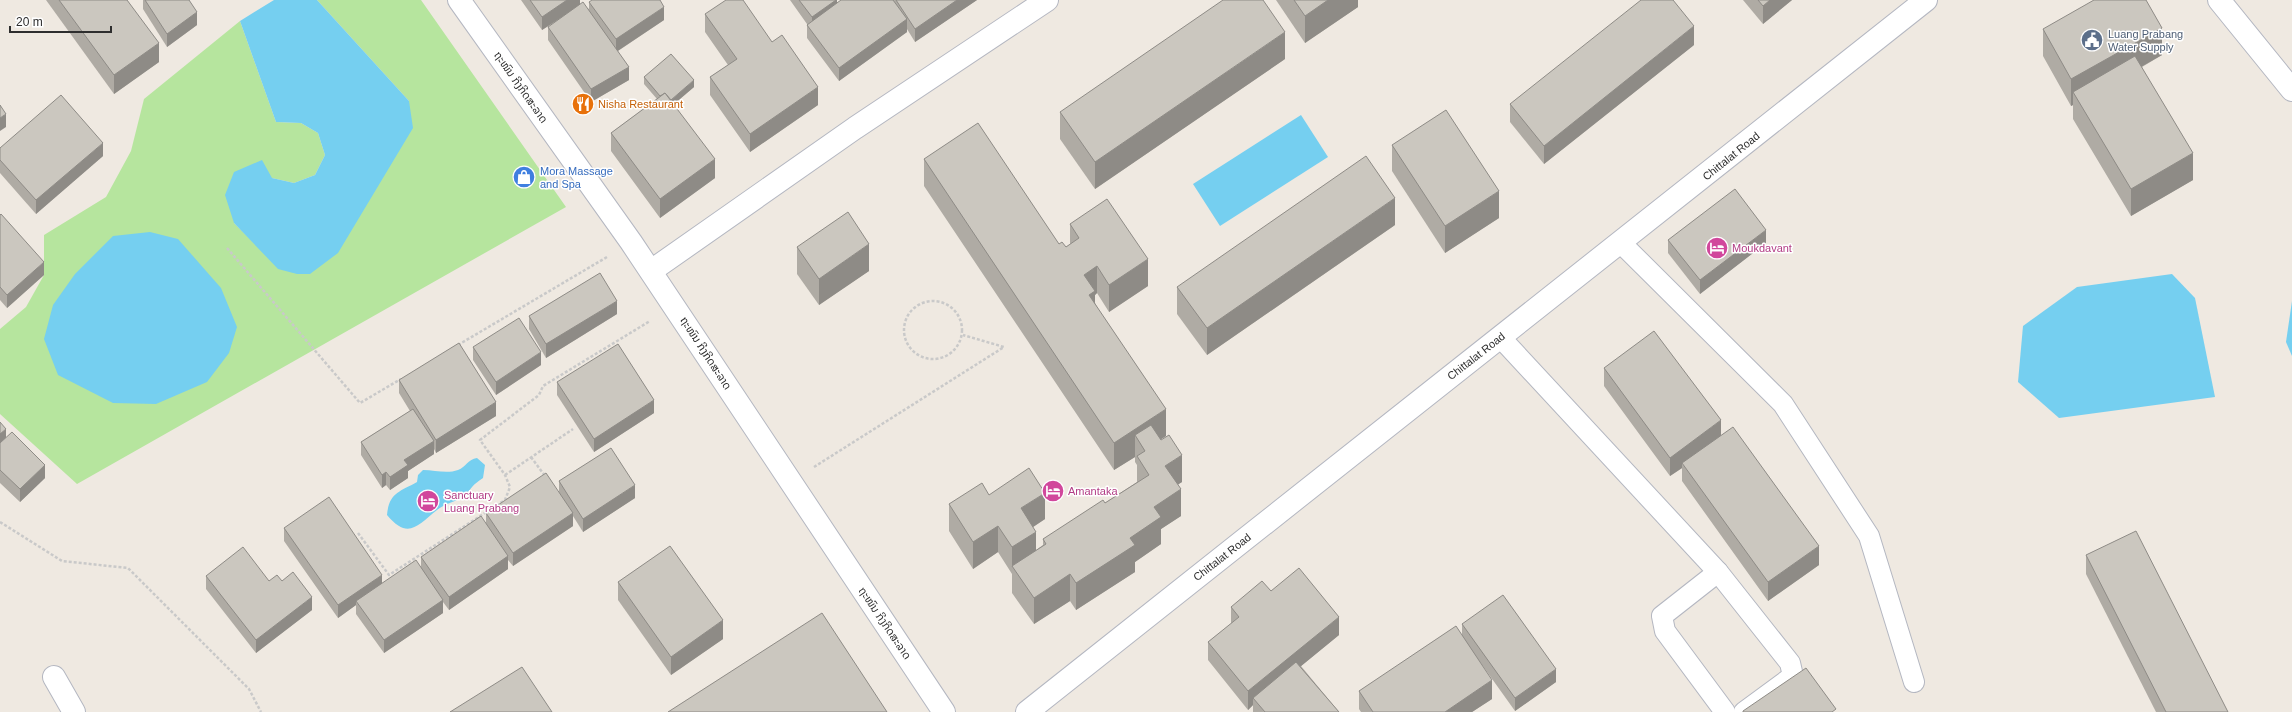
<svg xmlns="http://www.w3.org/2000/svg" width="2292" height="712" viewBox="0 0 2292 712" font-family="Arial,'Noto Sans Lao',sans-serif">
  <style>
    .green { fill: #b6e59e }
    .water { fill: #75cff0 }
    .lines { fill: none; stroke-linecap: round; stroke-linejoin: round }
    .service-casing { stroke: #b4b7c1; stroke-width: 22 }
    .minor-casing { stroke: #b4b7c1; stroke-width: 24 }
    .tertiary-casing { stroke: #b4b7c1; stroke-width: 24 }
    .path { stroke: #c9c9c9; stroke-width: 2.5; stroke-dasharray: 3 2; stroke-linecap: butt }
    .service { stroke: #fff; stroke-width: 20 }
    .minor { stroke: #fff; stroke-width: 22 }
    .tertiary { stroke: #fff; stroke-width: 22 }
    .wall { fill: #afaba4 }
    .shaded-wall { fill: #8e8b86 }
    .building { fill: #cbc7bf; stroke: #8e8b86 }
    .labels { text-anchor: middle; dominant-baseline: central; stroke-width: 3; stroke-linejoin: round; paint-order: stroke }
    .service-label { font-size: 11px; fill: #4e5e75; stroke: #fff; text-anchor: start }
    .street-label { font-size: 11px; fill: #2e2e2e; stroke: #fff }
    .food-label { font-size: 11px; fill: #c56008; stroke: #fff; text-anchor: start }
    .shop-label { font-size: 11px; fill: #366cbe; stroke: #fff; text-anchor: start }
    .hotel-label { font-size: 11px; fill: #b23c85; stroke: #fff; text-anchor: start }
  </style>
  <rect width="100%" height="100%" fill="#efe9e1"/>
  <!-- green -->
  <polygon class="green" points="317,0 421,0 566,207 77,484 0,414 0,329 26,307 44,275 44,235 106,197 131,151 144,99 240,21 276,122 301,123 318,133 325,155 315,175 294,183 272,178 234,223 253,242 409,101"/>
  <!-- water -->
  <g class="water">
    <polygon points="274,0 317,0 409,101 413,128 338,253 310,274 297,274 278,269 234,223 225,195 234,172 262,160 272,178 294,183 315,175 325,155 318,133 301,123 276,122 240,21"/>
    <polygon points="1301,115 1328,157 1220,226 1193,184"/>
    <polygon points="150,232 178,239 221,288 237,327 229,353 207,382 156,404 113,403 58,375 44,339 53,305 75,274 113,236"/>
    <polygon points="2172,274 2195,298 2215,397 2059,418 2018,382 2023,326 2077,287"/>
    <polygon points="2292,301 2292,356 2286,342"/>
    <path d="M477,458l8,7 -2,13c-11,7 -11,10 -18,17 -8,7 -20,8 -28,15 -20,16 -29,30 -50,5 2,-22 12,-23 30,-33l1,-7 5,-5c12,0 24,4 35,0 8,-3 10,-11 19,-12z"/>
  </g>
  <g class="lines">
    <!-- service casing -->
    <g class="service-casing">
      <g id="service">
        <polyline points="1622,244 1783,404 1869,536 1914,682"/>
        <polyline points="1500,337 1718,572 1790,663 1793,676 1744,712"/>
        <polyline points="1718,572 1662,616 1665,631 1725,712"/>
      </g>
    </g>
    <!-- minor casing -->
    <g class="minor-casing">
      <g id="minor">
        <polyline points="2219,0 2292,90"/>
        <polyline points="651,271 855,128 1047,0"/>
        <polyline points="54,677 74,712"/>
        <path d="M1027,712c299,-238 600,-473 899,-712"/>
      </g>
    </g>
    <!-- tertiary casing -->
    <g class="tertiary-casing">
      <polyline id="tertiary" points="459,0 631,242 944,712"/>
    </g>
    <!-- path -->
    <g class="path">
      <polyline points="227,248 360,403 401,379"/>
      <circle cx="933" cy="330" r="29"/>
      <polyline points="458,345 607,257"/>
      <polyline points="531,457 545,476"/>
      <polyline points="814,467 1004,347 963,335"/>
      <polyline points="505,475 573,429"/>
      <polyline points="0,522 62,561 128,568 249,689 261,712"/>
      <polyline points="358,533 389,575 505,500 510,487 505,475 480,440 539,395 543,386 650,321"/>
    </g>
    <!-- service -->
    <use href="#service" class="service"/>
    <!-- minor -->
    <use href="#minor" class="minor"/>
    <!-- tertiary -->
    <use href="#tertiary" class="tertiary"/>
  </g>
  <!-- wall -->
  <g class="wall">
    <polygon points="46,0 127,0 159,62 114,94"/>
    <polygon points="143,0 189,0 197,25 167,47 143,9"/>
    <polygon points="521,0 580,0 580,4 589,9 589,2 664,20 618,51 629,80 591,102 548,40 548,27 558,20 542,30"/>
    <polygon points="790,0 837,0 837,3 841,0 977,0 915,42 907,29 907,32 839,81 807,38 807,24"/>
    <polygon points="1276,0 1358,0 1358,7 1305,43"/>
    <polygon points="1743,0 1792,0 1763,24"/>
    <polygon points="705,14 772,42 818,105 750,152 710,95 710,77 728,65 705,32"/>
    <polygon points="2043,29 2162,55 2142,67 2193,180 2131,216 2073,119 2073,105 2071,106 2043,56"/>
    <polygon points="1694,45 1544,164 1510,122 1510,104"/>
    <polygon points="1285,59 1095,189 1060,139 1060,112"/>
    <polygon points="644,77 694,87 674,104 715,178 660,218 611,151 611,133 657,99 644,84"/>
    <polygon points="1392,145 1499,218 1445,253 1392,171"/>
    <polygon points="0,148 103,156 36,214 0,173"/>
    <polygon points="924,159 1059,244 1066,247 1070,244 1070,224 1148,286 1109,312 1097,293 1095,295 1095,303 1166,436 1160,440 1182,482 1178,484 1181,516 1161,529 1161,544 1135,562 1135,572 1076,610 1070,601 1034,624 1012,593 1012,574 998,552 973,569 949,531 949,504 989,495 1045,519 1033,527 1036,550 1043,545 1043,539 1105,503 1137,482 1137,465 1135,462 1135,457 1114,470 924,186"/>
    <polygon points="0,215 44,275 7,308 0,300"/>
    <polygon points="1395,225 1207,355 1177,314 1177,287"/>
    <polygon points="1668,240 1766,243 1700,294 1668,253"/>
    <polygon points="797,247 869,271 819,305 797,274"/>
    <polygon points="617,314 546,358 529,329 529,316"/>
    <polygon points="473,347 541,365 496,395 473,360"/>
    <polygon points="1604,368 1721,435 1819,565 1768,601 1682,481 1682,468 1670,476 1604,386"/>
    <polygon points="399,380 496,416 436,453 434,449 434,454 408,471 408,478 390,490 386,485 382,488 361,455 361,442 410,411 399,393"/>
    <polygon points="557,382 654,413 594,452 557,395"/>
    <polygon points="0,422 6,438 45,478 20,502 0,483"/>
    <polygon points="559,481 635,498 583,532 573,516 573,526 513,566 508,560 508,569 449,610 443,602 443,613 384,653 356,614 356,605 338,618 284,541 284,528 382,583 421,567 421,557 486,523 486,513 559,492"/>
    <polygon points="2086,555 2228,712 2156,712 2086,574"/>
    <polygon points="206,576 269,581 282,581 312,610 256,653 206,589"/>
    <polygon points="618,582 723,639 671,675 618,600"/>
    <polygon points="1271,591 1339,635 1301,666 1339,712 1253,712 1253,705 1248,710 1208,660 1208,642 1231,624 1231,607"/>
    <polygon points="1462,624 1556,682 1515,711 1475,655 1492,699 1472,712 1361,712 1359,709 1359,691 1462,635"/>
  </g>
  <!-- shaded-wall -->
  <g class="shaded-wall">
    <polygon points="567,0 580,0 580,5 542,30 542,17"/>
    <polygon points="836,0 837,0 837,12 812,30 812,17"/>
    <polygon points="957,0 977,0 915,42 915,29"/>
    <polygon points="1328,0 1358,0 1358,7 1305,43 1305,16"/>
    <polygon points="1770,0 1792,0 1763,24 1763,6"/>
    <polygon points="664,7 664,20 616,52 616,39"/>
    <polygon points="197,12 197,25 167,47 167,34"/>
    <polygon points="907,19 907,32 839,81 839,68"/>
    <polygon points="1694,26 1694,45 1544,164 1544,146"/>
    <polygon points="2162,28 2162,55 2079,102 2073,92 2073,105 2071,106 2071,79"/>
    <polygon points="1285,32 1285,59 1095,189 1095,162"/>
    <polygon points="159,43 159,62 114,94 114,75"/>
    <polygon points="629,67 629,80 591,102 591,89"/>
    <polygon points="694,80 694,87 667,110 667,104"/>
    <polygon points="818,87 818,105 750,152 750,134"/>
    <polygon points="6,114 6,127 0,131 0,118"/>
    <polygon points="103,143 103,156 36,214 36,200"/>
    <polygon points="2193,153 2193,180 2131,216 2131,189"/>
    <polygon points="715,159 715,178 660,218 660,199"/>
    <polygon points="1499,191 1499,218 1445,253 1445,226"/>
    <polygon points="1395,198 1395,225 1207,355 1207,328"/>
    <polygon points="1766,230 1766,243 1700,294 1700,280"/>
    <polygon points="869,244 869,271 819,305 819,279"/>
    <polygon points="1148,259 1148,286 1109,312 1109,285"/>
    <polygon points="44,262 44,275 7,308 7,295"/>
    <polygon points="1097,266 1097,293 1095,295 1095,318 1084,275"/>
    <polygon points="617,301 617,314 546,358 546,344"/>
    <polygon points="541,352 541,365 496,395 496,382"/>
    <polygon points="654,400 654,413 594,452 594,439"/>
    <polygon points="496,402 496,416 436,453 436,440"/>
    <polygon points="1166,409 1166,436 1144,450 1135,435 1135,457 1114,470 1114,443"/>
    <polygon points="1721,420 1721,439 1682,463 1682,468 1670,476 1670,458"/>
    <polygon points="6,429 6,442 0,447 0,434"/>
    <polygon points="434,441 434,454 408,471 408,478 390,490 390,477 404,460"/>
    <polygon points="1182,455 1182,482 1165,493 1165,466"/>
    <polygon points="45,465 45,478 20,502 20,489"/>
    <polygon points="386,472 386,485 382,488 382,475"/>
    <polygon points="635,485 635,498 583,532 583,519"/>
    <polygon points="1181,489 1181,516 1161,529 1161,544 1135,562 1135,572 1076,610 1076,583 1130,538 1154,507"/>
    <polygon points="1045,493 1045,519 1021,535 1021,508"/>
    <polygon points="573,513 573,526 513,566 513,553"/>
    <polygon points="998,526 998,552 973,569 973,542"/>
    <polygon points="1036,532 1036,559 1012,566 1012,574 1012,547"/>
    <polygon points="1819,546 1819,565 1768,601 1768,582"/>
    <polygon points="508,556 508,569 449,610 449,597"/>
    <polygon points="1070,574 1070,601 1034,624 1034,598"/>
    <polygon points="382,575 382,588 356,601 356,605 338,618 338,605"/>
    <polygon points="312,597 312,610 256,653 256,640"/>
    <polygon points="443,600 443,613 384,653 384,640"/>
    <polygon points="1339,617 1339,635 1257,702 1253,698 1253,705 1248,710 1248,691"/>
    <polygon points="723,620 723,639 671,675 671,657"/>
    <polygon points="1556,669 1556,682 1515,711 1515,698"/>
    <polygon points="1492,680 1492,699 1472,712 1445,712"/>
  </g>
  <!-- building -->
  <g class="building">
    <polygon points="59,0 127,0 159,43 114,75"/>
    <polygon points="145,0 189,0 197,12 167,34"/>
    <polygon points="530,0 567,0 542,17"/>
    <polygon points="592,0 660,0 664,7 616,39 589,2"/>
    <polygon points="726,0 743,0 772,42 782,35 818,87 750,134 710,77 737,59 705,14"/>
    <polygon points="799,0 836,0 812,17"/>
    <polygon points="841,0 893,0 907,19 839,68 807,25"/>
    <polygon points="896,0 957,0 915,29"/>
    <polygon points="1223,0 1263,0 1285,32 1095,162 1060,112"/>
    <polygon points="1294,0 1328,0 1305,16"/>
    <polygon points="1641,0 1673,0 1694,26 1544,146 1510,104"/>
    <polygon points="1758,0 1770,0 1763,6"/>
    <polygon points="2094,0 2146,0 2162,28 2071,79 2043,29"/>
    <polygon points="583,2 629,67 591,89 548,27"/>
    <polygon points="671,54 694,80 671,100 665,93 660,96 644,77"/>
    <polygon points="2135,56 2193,153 2131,189 2073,92"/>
    <polygon points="665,93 715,159 660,199 611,133"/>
    <polygon points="61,95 103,143 36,200 0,160 0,148"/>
    <polygon points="0,105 6,114 0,118"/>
    <polygon points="1446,110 1499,191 1445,226 1392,145"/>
    <polygon points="978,123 1059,244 1062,242 1066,247 1079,238 1070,224 1107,199 1148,259 1109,285 1097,266 1084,275 1095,291 1089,295 1166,409 1114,443 924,159"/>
    <polygon points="1366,156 1395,198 1207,328 1177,287"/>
    <polygon points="1735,189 1766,230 1700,280 1668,240"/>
    <polygon points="848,212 869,244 819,279 797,247"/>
    <polygon points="1,214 44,262 7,295 0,287 0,215"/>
    <polygon points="600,273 617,301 546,344 529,316"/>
    <polygon points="519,318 541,352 496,382 473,347"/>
    <polygon points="1654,331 1721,420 1670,458 1604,368"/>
    <polygon points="459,343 496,402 436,440 399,380"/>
    <polygon points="618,344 654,400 594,439 557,382"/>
    <polygon points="413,409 434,441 404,460 408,465 390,477 386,472 382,475 361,442"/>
    <polygon points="0,422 6,429 0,434"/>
    <polygon points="1151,425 1161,440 1169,435 1182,455 1165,466 1181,489 1154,507 1161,517 1130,538 1135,545 1076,583 1070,574 1034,598 1012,566 1046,544 1043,539 1103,500 1105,503 1149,475 1137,456 1145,451 1135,435"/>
    <polygon points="1733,427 1819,546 1768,582 1682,463"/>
    <polygon points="12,432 45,465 20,489 0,470 0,443"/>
    <polygon points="611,448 635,485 583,519 559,481"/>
    <polygon points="1029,468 1045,493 1021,508 1036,532 1012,547 998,526 973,542 949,504 982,483 989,495"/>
    <polygon points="546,473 573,513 513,553 486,513"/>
    <polygon points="329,497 382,575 338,605 284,528"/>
    <polygon points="481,516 508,556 449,597 421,557"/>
    <polygon points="2136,531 2228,712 2166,712 2086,555"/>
    <polygon points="670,546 723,620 671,657 618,582"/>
    <polygon points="243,547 269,581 277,575 282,581 293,572 312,597 256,640 206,576"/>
    <polygon points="416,560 443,600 384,640 356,601"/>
    <polygon points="1299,568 1339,617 1248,691 1208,642 1239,617 1231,607 1262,581 1271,591"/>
    <polygon points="1503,595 1556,669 1515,698 1462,624"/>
    <polygon points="822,613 887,712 668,712"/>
    <polygon points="1456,626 1492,680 1445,712 1373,712 1359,691"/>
    <polygon points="1296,662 1339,712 1265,712 1253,698"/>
    <polygon points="522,667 552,712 450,712"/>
    <polygon points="1806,668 1836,709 1832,712 1743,712 1743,711"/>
  </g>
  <!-- icons -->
  <defs>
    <g id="civic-disc" transform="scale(1.15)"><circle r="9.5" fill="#5c6f8a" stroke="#fff"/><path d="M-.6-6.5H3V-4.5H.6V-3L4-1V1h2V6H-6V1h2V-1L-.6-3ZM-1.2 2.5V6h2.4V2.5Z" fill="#fff"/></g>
    <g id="restaurant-disc" transform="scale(1.15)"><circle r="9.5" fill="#e8710a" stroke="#fff"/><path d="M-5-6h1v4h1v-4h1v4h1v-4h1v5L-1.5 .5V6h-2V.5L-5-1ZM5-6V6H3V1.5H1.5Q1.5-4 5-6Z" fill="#fff"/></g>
    <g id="shop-disc" transform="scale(1.15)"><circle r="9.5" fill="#3f7fe0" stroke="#fff"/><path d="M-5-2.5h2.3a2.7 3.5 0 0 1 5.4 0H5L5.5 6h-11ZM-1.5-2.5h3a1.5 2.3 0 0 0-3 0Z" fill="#fff"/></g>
    <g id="hotel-disc" transform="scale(1.15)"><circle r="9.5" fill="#d1479c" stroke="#fff"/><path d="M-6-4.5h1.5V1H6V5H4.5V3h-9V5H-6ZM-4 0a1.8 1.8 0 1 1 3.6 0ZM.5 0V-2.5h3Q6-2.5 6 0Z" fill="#fff"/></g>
  </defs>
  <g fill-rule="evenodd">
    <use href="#civic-disc" x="2092" y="40"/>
    <use href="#restaurant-disc" x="583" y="104"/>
    <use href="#shop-disc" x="524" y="177"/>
    <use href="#hotel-disc" x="1717" y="248"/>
    <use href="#hotel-disc" x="1053" y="491"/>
    <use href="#hotel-disc" x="428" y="501"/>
  </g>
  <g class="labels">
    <!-- service labels -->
    <g class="service-label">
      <text x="2108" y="34">Luang Prabang<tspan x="2108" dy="13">Water Supply</tspan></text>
    </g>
    <!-- street labels -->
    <g class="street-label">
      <text transform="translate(521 87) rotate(55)">ຖະໜົນ ກິງກິດສະລາດ</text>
      <text transform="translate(1731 156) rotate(-39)">Chittalat Road</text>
      <text transform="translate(706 353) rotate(57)">ຖະໜົນ ກິງກິດສະລາດ</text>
      <text transform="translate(1476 356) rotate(-38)">Chittalat Road</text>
      <text transform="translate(1222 557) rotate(-38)">Chittalat Road</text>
      <text transform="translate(885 623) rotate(56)">ຖະໜົນ ກິງກິດສະລາດ</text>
    </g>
    <!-- food labels -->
    <g class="food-label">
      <text x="598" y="104">Nisha Restaurant</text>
    </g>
    <!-- shop labels -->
    <g class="shop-label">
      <text x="540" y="171">Mora Massage<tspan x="540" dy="13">and Spa</tspan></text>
    </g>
    <!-- hotel labels -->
    <g class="hotel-label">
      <text x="1732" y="248">Moukdavant</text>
      <text x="1068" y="491">Amantaka</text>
      <text x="444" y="495">Sanctuary<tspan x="444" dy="13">Luang Prabang</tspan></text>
    </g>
  </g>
  <!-- scale -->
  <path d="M10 26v6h101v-6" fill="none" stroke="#2e2e2e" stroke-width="2"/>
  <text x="16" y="26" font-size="12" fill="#2e2e2e" stroke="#ffffff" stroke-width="3" paint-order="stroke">20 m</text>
</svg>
